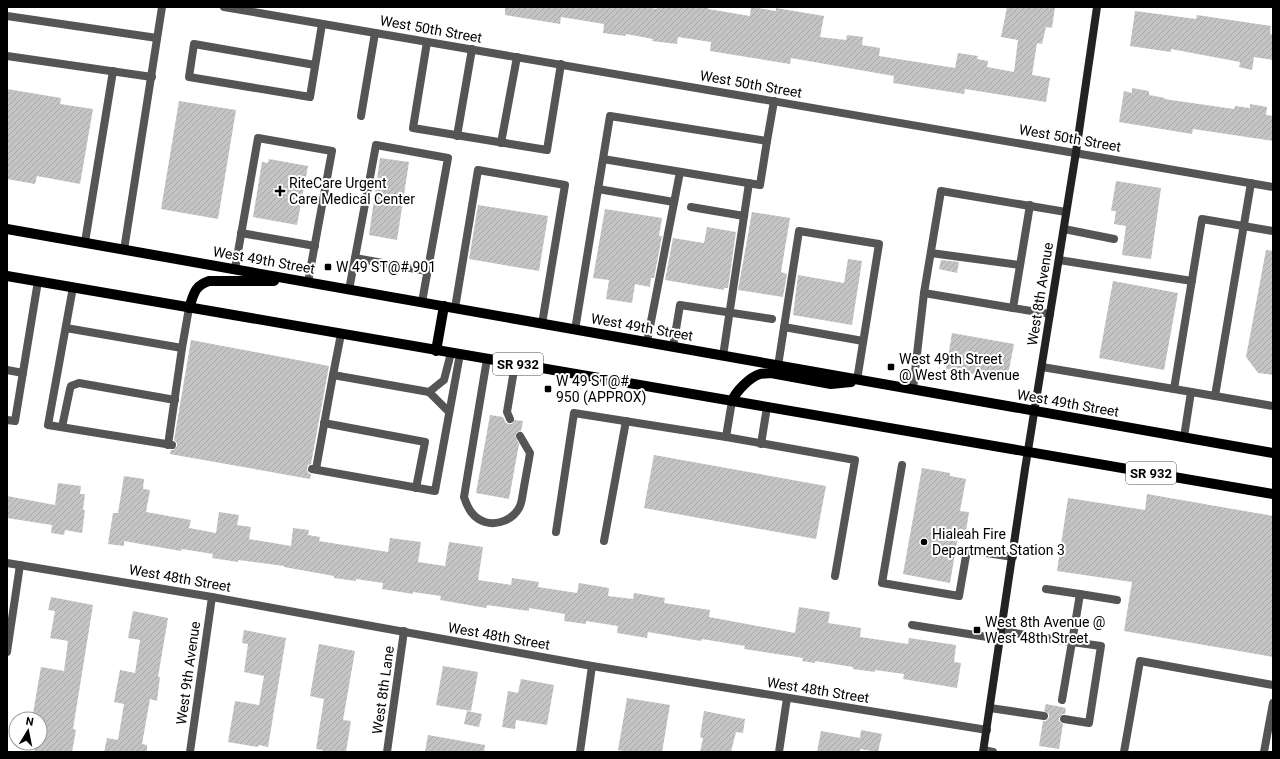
<svg xmlns="http://www.w3.org/2000/svg" width="1280" height="759" viewBox="0 0 1280 759" font-family="Roboto,sans-serif">
  <style>
    .building { fill: url(#building-hatch) }
    .lines { fill: none; stroke-linecap: round; stroke-linejoin: round }
    .lane { stroke: #555; stroke-width: 8 }
    .street { stroke: #555; stroke-width: 8 }
    .secondary { stroke: #222; stroke-width: 8 }
    .primary { stroke: #000; stroke-width: 10 }
    .poi-dot { fill: #000; stroke: #fff; stroke-width: 1.5 }
    .labels { text-anchor: middle; dominant-baseline: central; stroke-width: 4; stroke-linejoin: round; paint-order: stroke }
    .shield { fill: #fff; stroke: #4c4c4c; stroke-width: 1 }
    .shield-label { font-size: 13px; font-weight: bold; fill: #000 }
    .street-label { font-size: 14px; fill: #000; stroke: #fff }
    .poi-label { font-size: 14px; fill: #000; stroke: #fff; text-anchor: start }
  </style>
  <defs>
    <pattern id="building-hatch" width="6" height="6" patternUnits="userSpaceOnUse"><rect width="6" height="6" fill="#c4c4c4"/><path d="M-1 1l2-2M0 6l6-6M5 7l2-2" fill="none" stroke="#a7a7a7"/></pattern>
  </defs>
  <rect width="100%" height="100%" fill="#fff"/>
  <!-- building -->
  <g class="building">
    <polygon points="505,7 644,7 657,9 657,7 709,7 708,9 750,16 751,7 776,11 776,8 824,16 820,37 846,40 847,35 863,37 862,45 880,48 879,56 955,68 958,53 978,56 977,59 988,61 987,67 1014,72 1018,40 1001,37 1007,7 1055,7 1052,28 1046,27 1042,44 1037,43 1032,75 1050,78 1046,102 965,89 964,94 893,83 894,76 791,58 790,64 710,51 711,42 678,37 677,44 652,41 653,39 626,34 625,36 603,33 604,24 561,17 560,24 505,15"/>
    <polygon points="1135,11 1196,19 1197,15 1271,26 1270,34 1273,34 1273,60 1254,57 1252,70 1239,67 1240,62 1171,49 1171,52 1130,46"/>
    <polygon points="1132,88 1149,91 1149,95 1165,98 1164,99 1234,109 1235,106 1250,108 1250,104 1267,107 1266,115 1273,116 1273,141 1193,129 1192,134 1119,122 1124,91 1132,93"/>
    <polygon points="7,89 61,98 60,104 93,109 80,184 37,176 35,184 7,179"/>
    <polygon points="179,101 236,110 218,219 161,209"/>
    <polygon points="380,158 409,162 397,240 369,235"/>
    <polygon points="269,159 308,166 297,225 253,217 262,162 268,163"/>
    <polygon points="1116,181 1161,188 1151,259 1122,255 1126,226 1114,224 1116,211 1111,211"/>
    <polygon points="478,205 548,216 539,271 469,259"/>
    <polygon points="605,209 662,218 659,236 662,236 654,278 651,278 650,287 635,284 632,303 606,299 609,280 593,278"/>
    <polygon points="752,212 790,218 781,272 787,274 783,297 738,290"/>
    <polygon points="707,227 736,232 728,288 724,288 724,290 665,280 673,238 704,243"/>
    <polygon points="1266,250 1273,251 1273,375 1258,373 1246,357"/>
    <polygon points="848,259 862,261 852,325 793,315 798,275 844,283"/>
    <polygon points="941,260 959,262 957,273 939,269"/>
    <polygon points="1113,281 1178,293 1164,370 1099,358"/>
    <polygon points="952,333 1014,344 1007,380 946,369"/>
    <polygon points="191,340 329,366 311,464 308,465 307,468 308,473 311,474 310,479 170,454 171,450 174,450 177,446 177,443 174,440"/>
    <polygon points="490,415 503,417 506,423 509,424 512,424 515,420 523,421 521,431 517,432 515,436 519,444 509,499 476,493"/>
    <polygon points="654,455 826,486 816,539 644,508"/>
    <polygon points="922,468 950,473 950,476 966,479 960,511 969,512 966,531 959,530 950,583 903,574"/>
    <polygon points="124,476 144,479 143,489 150,490 146,512 191,520 189,528 216,533 219,512 239,515 237,525 251,527 249,539 291,546 293,528 309,530 308,535 320,537 319,541 388,552 390,538 421,542 418,562 445,566 449,542 483,547 478,580 511,585 512,578 539,582 538,587 577,593 579,583 609,588 608,596 633,599 634,593 665,598 664,603 710,610 709,617 795,633 799,607 830,612 828,623 861,628 860,637 908,644 909,638 956,645 954,662 961,663 957,688 903,679 904,674 875,670 875,672 853,669 853,667 815,661 815,663 802,661 803,658 744,649 745,646 702,639 701,641 648,632 647,638 617,633 618,626 586,621 586,624 564,621 565,614 529,608 529,611 487,605 486,608 440,600 441,596 413,592 413,594 382,589 383,583 356,579 356,581 334,578 334,576 284,567 284,566 238,560 238,562 212,558 213,554 182,549 181,551 124,541 124,546 108,544 113,513 118,513"/>
    <polygon points="58,483 81,486 80,494 85,494 83,510 85,510 82,533 65,530 64,535 51,533 52,525 7,518 7,496 55,505"/>
    <polygon points="1147,494 1273,516 1273,657 1124,631 1132,582 1057,571 1068,498 1145,510"/>
    <polygon points="51,597 93,605 73,729 76,730 72,752 34,752 36,743 40,743 40,719 32,719 41,667 64,671 68,641 50,638 55,611 48,610"/>
    <polygon points="133,611 168,618 158,677 160,677 157,701 150,699 142,744 147,745 147,752 104,752 107,738 118,740 124,704 114,702 120,670 135,673 140,640 128,638"/>
    <polygon points="244,630 286,638 268,747 259,745 258,747 228,742 235,701 259,705 264,676 244,672 248,644 242,643"/>
    <polygon points="319,644 355,651 343,720 351,721 346,752 322,752 323,750 316,749 324,699 310,696"/>
    <polygon points="443,666 478,672 471,711 436,705"/>
    <polygon points="521,679 554,685 547,725 516,720 515,729 502,727 508,691 518,693"/>
    <polygon points="627,698 670,705 662,752 631,752 618,750"/>
    <polygon points="1046,704 1066,708 1065,714 1062,714 1059,718 1059,721 1063,724 1059,749 1039,746 1043,721 1046,721 1049,717 1049,714 1044,711"/>
    <polygon points="467,711 482,714 479,727 464,724"/>
    <polygon points="704,711 745,719 743,733 736,732 731,752 700,752 703,738 700,737"/>
    <polygon points="861,730 882,734 878,752 860,749 860,752 817,752 821,731 860,738"/>
    <polygon points="428,735 485,745 484,752 425,752"/>
  </g>
  <g class="lines">
    <!-- lane -->
    <g class="lane">
      <polyline points="7,16 157,38"/>
      <polyline points="427,42 413,128 547,150 561,64"/>
      <polyline points="7,56 152,77"/>
      <polyline points="315,65 194,44 189,77 310,97 322,24"/>
      <polyline points="361,116 375,33"/>
      <polyline points="457,136 472,49"/>
      <polyline points="767,141 774,101"/>
      <polyline points="501,143 517,57"/>
      <polyline points="1251,183 1215,396 1273,406"/>
      <polyline points="598,189 674,202"/>
      <polyline points="1030,205 1013,308 1050,314"/>
      <polyline points="691,207 744,216"/>
      <polyline points="1064,229 1114,239"/>
      <polyline points="241,233 315,246"/>
      <polyline points="85,242 113,71"/>
      <polyline points="124,250 162,7"/>
      <polyline points="931,253 1020,265"/>
      <polyline points="355,258 427,271"/>
      <polyline points="1059,260 1192,281"/>
      <polyline points="235,269 258,138 332,151 308,282"/>
      <polyline points="73,287 48,425 172,445"/>
      <polyline points="349,290 376,145 448,158 422,302"/>
      <polyline points="924,293 1013,308"/>
      <polyline points="455,308 478,170 565,185 542,324"/>
      <polyline points="784,327 863,341"/>
      <polyline points="66,328 182,348 189,308"/>
      <polyline points="575,330 610,116 767,141 760,185 603,159"/>
      <polyline points="341,334 333,375 429,392 449,412"/>
      <polyline points="647,342 680,172"/>
      <polyline points="673,347 680,305 772,319"/>
      <polyline points="723,356 749,183"/>
      <path d="M487,359l-23,138c4,12 9,21 21,25 13,4 28,-3 34,-14 3,-5 3,-11 4,-15 2,-13 5,-27 7,-40l-10,-17"/>
      <polyline points="778,366 799,231 879,244 857,380"/>
      <polyline points="1042,367 1174,389"/>
      <polyline points="7,370 23,373"/>
      <polyline points="913,389 924,293 941,191 1066,212"/>
      <polyline points="429,392 444,380 451,353"/>
      <polyline points="1215,396 1174,389 1202,219 1273,231"/>
      <polyline points="510,419 507,412 515,364"/>
      <polyline points="7,420 15,421 38,281"/>
      <polyline points="324,423 425,442 416,488"/>
      <polyline points="62,427 70,389 71,386 79,383 175,400"/>
      <polyline points="726,437 732,401"/>
      <polyline points="1184,437 1191,392"/>
      <polyline points="761,444 767,407"/>
      <polyline points="168,445 182,348"/>
      <polyline points="902,465 882,583 959,596 967,550 1013,557"/>
      <polyline points="312,469 435,491 460,354"/>
      <polyline points="316,469 333,375"/>
      <polyline points="556,532 574,413 726,437 855,460 835,576"/>
      <polyline points="604,541 626,421"/>
      <polyline points="1046,589 1080,594"/>
      <polyline points="912,625 1000,639"/>
      <polyline points="1002,631 1072,642 1080,594 1117,600"/>
      <polyline points="1062,700 1072,642 1101,646 1089,723 1064,719"/>
      <polyline points="990,708 1044,716"/>
      <polyline points="984,750 993,752"/>
      <polyline points="1124,752 1140,661 1273,685"/>
      <polyline points="1264,752 1273,703"/>
    </g>
    <!-- street -->
    <g class="street">
      <polyline points="224,7 1273,187"/>
      <polyline points="7,563 212,597 592,666 987,730"/>
      <polyline points="7,652 20,565"/>
      <polyline points="190,752 212,597"/>
      <polyline points="387,752 404,631"/>
      <polyline points="580,752 592,666"/>
      <polyline points="779,752 787,698"/>
    </g>
    <!-- secondary -->
    <polyline class="secondary" points="983,752 1025,469 1076,152 1097,7"/>
    <!-- primary -->
    <g class="primary">
      <polyline points="7,229 1273,453"/>
      <polyline points="7,276 1273,494"/>
      <path d="M189,308c5,-14 5,-22 20,-27h65"/>
      <polyline points="436,351 444,306"/>
      <path d="M732,401c4,-10 18,-24 28,-27 3,-1 8,0 11,-1l60,11 20,-2"/>
    </g>
  </g>
  <!-- markers -->
  <g class="poi-dot">
    <path d="M278 185h4v4h4v4h-4v4h-4v-4h-4v-4h4z"/>
    <rect x="324" y="263" width="8" height="8" rx="2"/>
    <rect x="887" y="363" width="8" height="8" rx="2"/>
    <rect x="544" y="385" width="8" height="8" rx="2"/>
    <circle cx="924" cy="542" r="4"/>
    <rect x="973" y="626" width="8" height="8" rx="2"/>
  </g>
  <g class="labels">
    <!-- shield labels -->
    <g class="shield">
      <rect x="493" y="353" width="50" height="22" rx="3"/>
      <rect x="1126" y="462" width="50" height="22" rx="3"/>
    </g>
    <g class="shield-label">
      <text x="518" y="364">SR 932</text>
      <text x="1151" y="473">SR 932</text>
    </g>
    <!-- street labels -->
    <g class="street-label">
      <text transform="translate(431 29) rotate(10)">West 50th Street</text>
      <text transform="translate(751 84) rotate(10)">West 50th Street</text>
      <text transform="translate(1070 138) rotate(10)">West 50th Street</text>
      <text transform="translate(264 260) rotate(10)">West 49th Street</text>
      <text transform="translate(1040 294) rotate(-81)">West 8th Avenue</text>
      <text transform="translate(642 327) rotate(10)">West 49th Street</text>
      <text transform="translate(1068 403) rotate(10)">West 49th Street</text>
      <text transform="translate(180 578) rotate(10)">West 48th Street</text>
      <text transform="translate(499 636) rotate(10)">West 48th Street</text>
      <text transform="translate(188 673) rotate(-82)">West 9th Avenue</text>
      <text transform="translate(383 690) rotate(-82)">West 8th Lane</text>
      <text transform="translate(818 690) rotate(9)">West 48th Street</text>
    </g>
    <!-- poi labels -->
    <g class="poi-label">
      <text x="289" y="183">RiteCare Urgent<tspan x="289" dy="16">Care Medical Center</tspan></text>
      <text x="336" y="267">W 49 ST@# 901</text>
      <text x="899" y="359">West 49th Street<tspan x="899" dy="16">@ West 8th Avenue</tspan></text>
      <text x="556" y="381">W 49 ST@#<tspan x="556" dy="16">950 (APPROX)</tspan></text>
      <text x="932" y="534">Hialeah Fire<tspan x="932" dy="16">Department Station 3</tspan></text>
      <text x="985" y="622">West 8th Avenue @<tspan x="985" dy="16">West 48th Street</tspan></text>
    </g>
  </g>
  <!-- border -->
  <rect width="1280" height="759" fill="none" stroke="#000000" stroke-width="16"/>
  <!-- north arrow -->
  <g transform="translate(28 731) rotate(10)"><circle r="19" fill="#ffffff" stroke="#999999"/>
  <path d="M0-3L7 15L0 10L-7 15Z" fill="#000000"/>
  <text y="-6" font-size="11" font-weight="bold" text-anchor="middle" fill="#000000">N</text>
  </g>
</svg>
